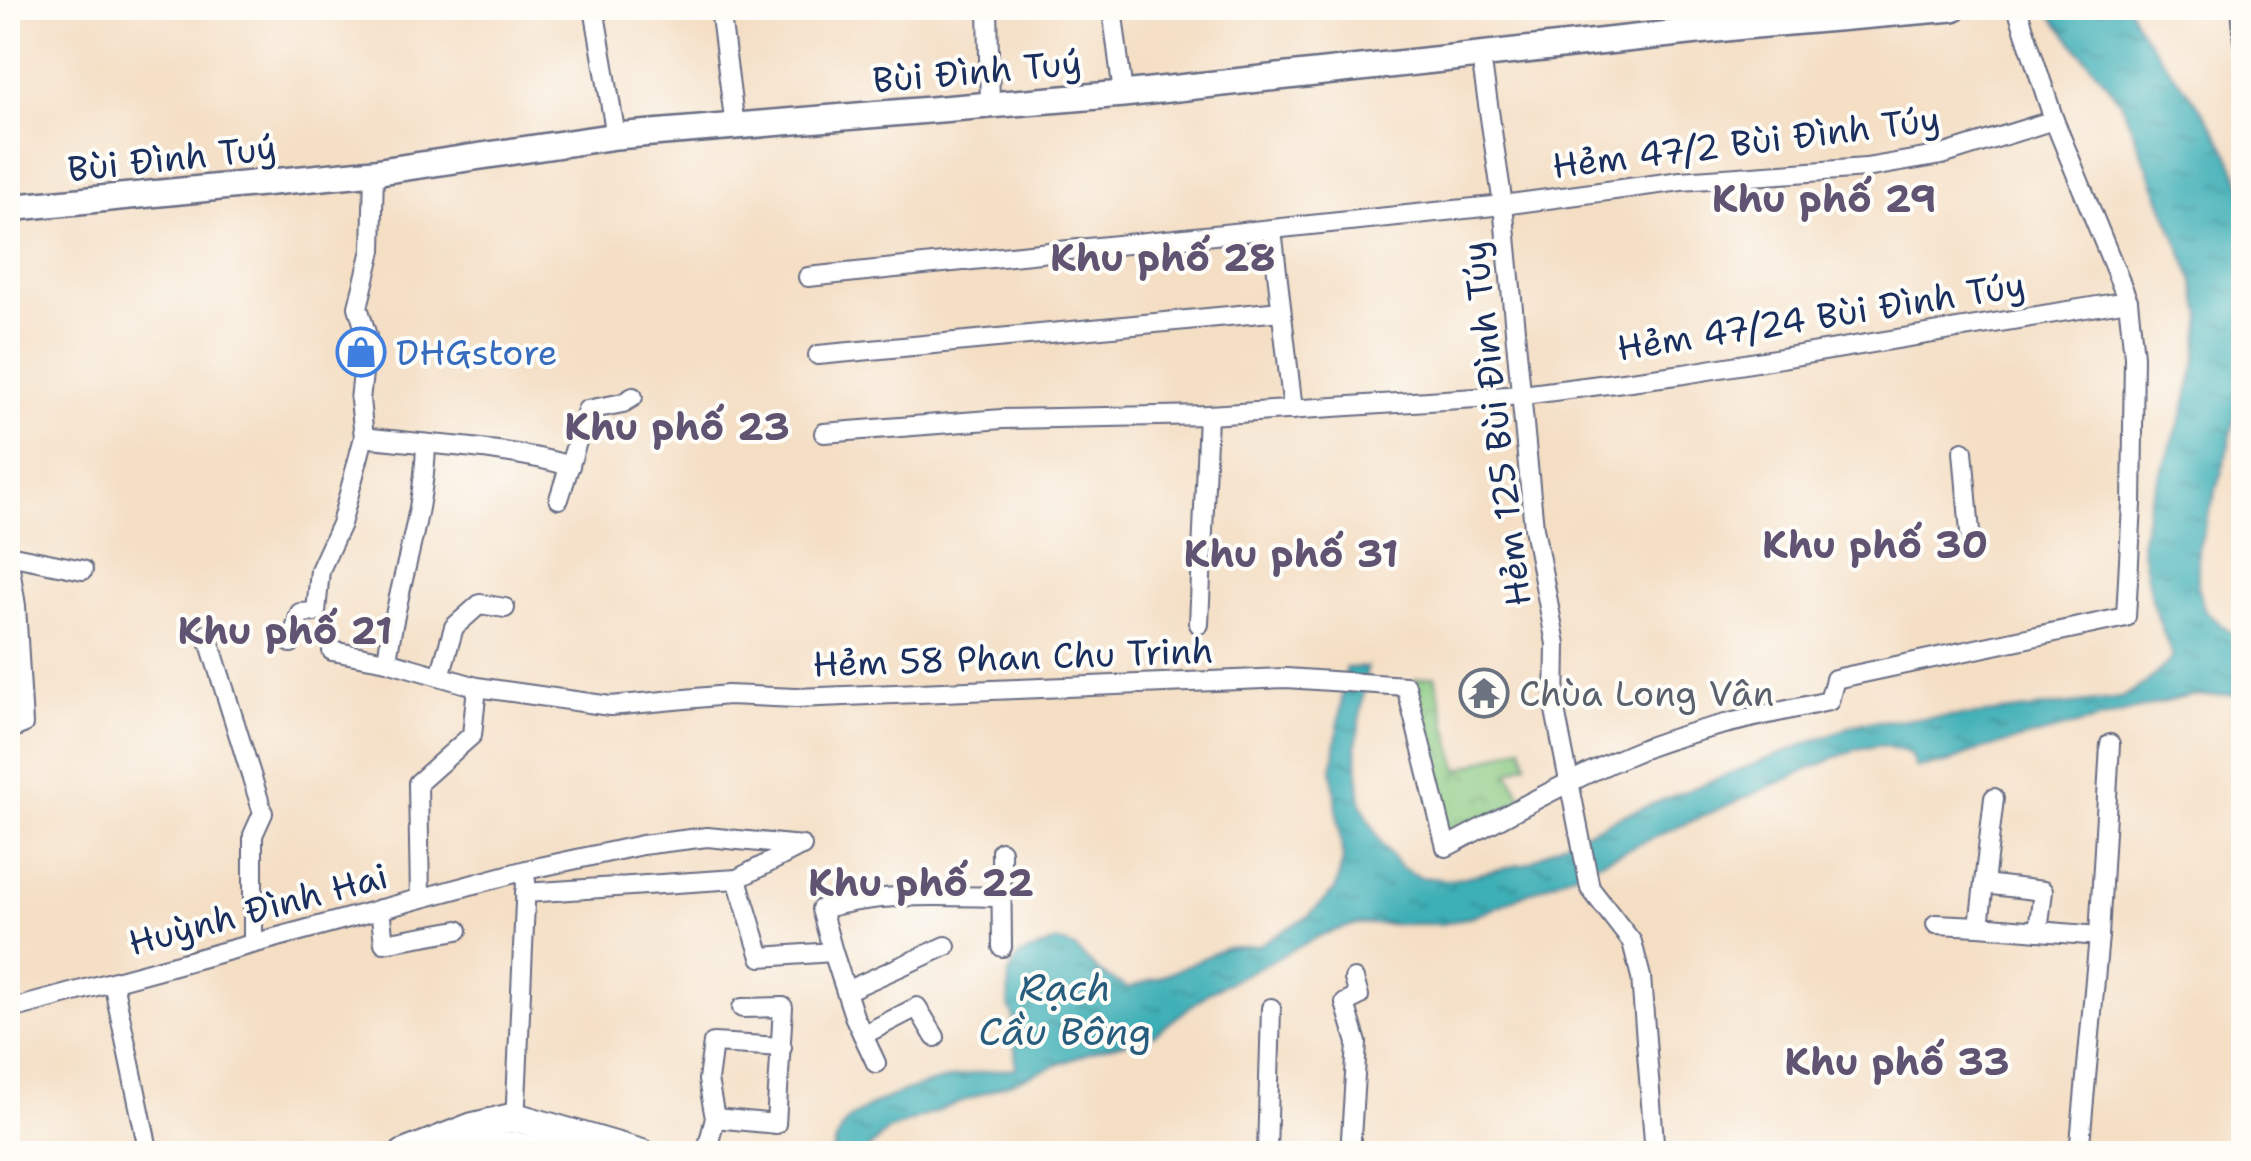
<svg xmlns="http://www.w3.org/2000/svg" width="2251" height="1161" viewBox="0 0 2251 1161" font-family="'Shantell Sans',sans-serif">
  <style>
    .park { fill: url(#park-crowns); stroke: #527c6f; stroke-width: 2.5 }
    .water { fill: url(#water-ripples); stroke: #2c6f8a; stroke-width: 2.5 }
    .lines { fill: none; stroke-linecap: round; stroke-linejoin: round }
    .street-casing { stroke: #676c82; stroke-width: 22 }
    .secondary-casing { stroke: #676c82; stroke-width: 30 }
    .primary-casing { stroke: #676c82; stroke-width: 32 }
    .street { stroke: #fff; stroke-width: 18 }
    .secondary { stroke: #fff; stroke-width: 25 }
    .primary { stroke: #fff; stroke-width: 28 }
    .labels { text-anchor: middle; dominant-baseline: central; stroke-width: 8; stroke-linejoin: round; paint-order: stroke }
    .street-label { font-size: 35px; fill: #1b2f5e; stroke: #fdfcf7 }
    .shop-label { font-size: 35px; fill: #366cbe; stroke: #fdfcf7; text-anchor: start }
    .worship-label { font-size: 35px; fill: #5b616d; stroke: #fdfcf7; text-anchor: start }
    .neighbourhood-label { font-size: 38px; font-weight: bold; fill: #605472; stroke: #fdfcf7 }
    .water-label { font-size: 38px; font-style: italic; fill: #275c7d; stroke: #fdfcf7 }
  </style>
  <defs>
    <pattern id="park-crowns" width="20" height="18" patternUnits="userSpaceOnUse" patternTransform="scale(2.5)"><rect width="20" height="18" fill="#89c880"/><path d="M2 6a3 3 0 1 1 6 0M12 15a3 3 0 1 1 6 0" fill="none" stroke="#6fa36c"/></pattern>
    <pattern id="water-ripples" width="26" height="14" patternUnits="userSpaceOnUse" patternTransform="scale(2.5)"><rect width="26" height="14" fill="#3eafb6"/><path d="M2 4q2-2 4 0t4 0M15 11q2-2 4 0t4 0" fill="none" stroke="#338f97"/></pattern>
  </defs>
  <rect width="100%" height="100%" fill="#fdfcf7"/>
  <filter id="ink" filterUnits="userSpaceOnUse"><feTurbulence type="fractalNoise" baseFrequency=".01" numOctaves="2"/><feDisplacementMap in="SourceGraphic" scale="20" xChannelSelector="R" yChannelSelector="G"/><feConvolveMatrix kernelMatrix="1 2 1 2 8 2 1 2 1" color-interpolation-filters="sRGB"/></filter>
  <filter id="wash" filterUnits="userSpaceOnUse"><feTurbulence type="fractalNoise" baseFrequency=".0048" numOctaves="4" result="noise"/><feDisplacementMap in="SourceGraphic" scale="40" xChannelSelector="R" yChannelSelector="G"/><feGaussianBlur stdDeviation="2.25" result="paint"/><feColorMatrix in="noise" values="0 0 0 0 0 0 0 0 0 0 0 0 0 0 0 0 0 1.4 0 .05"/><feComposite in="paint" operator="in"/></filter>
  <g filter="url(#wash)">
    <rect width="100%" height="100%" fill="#f4dec4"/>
    <!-- park -->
    <polygon class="park" points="1435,676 1458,770 1522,746 1527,763 1509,772 1523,800 1448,837 1415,679"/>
    <!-- water -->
    <path class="water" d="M2045,8h84c13,31 39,56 59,84 22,28 43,62 55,96v188l-15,75 -30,99v36l6,23 22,20 17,10v55l-54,2 -213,55 -32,13 -28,4 -7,-15 -27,-8 -29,5 -370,163 -40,11h-86l-33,10 -114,58 -57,43 -60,16 -205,79 -24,23 -32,1c4,-13 7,-26 18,-35 41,-31 116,-47 166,-51l-3,-53 -5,-11 1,-31 10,-17 38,-15 18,7 24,24 29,16 31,-10 66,-30 34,-3 48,-28 28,-27 8,-30 -11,-90 14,-102 21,-1 -11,80 5,56 18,37 21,27 20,10 31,3 77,-17 41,-24 55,-24 238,-93 114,-7 146,-17 25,-16 26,-24 -22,-58 -10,-56 8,-42 34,-88 14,-57 5,-40 -9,-37 -72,-178z"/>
  </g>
  <g filter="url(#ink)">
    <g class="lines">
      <!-- street casing -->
      <g class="street-casing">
        <g id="street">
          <polyline points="594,8 616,136"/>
          <polyline points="720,8 735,127"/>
          <polyline points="988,8 990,105"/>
          <polyline points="1112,8 1123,94"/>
          <polyline points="2241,8 2244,42"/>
          <polyline points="1481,57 1503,205 1534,528 1556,644 1555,710 1590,888 1632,942 1641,977 1655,1154"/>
          <polyline points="808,277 1272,229"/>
          <polyline points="818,355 1281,311"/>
          <polyline points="1293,410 1272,229 1503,205 1681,181 1866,168 1942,155 2054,120"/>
          <polyline points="824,433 1002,419 1208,415 1523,395 1684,374 2128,301"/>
          <path d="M364,437c69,9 138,9 206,29"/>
          <polyline points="1963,451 1971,544"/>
          <polyline points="559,499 587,410 623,403 633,397"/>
          <polyline points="8,555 83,570"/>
          <polyline points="1199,624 1208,415"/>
          <polyline points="207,634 263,813 253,835 253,942"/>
          <polyline points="291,643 300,613 316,612 320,570 341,524 364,437 360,400 367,336 358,307 372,250 374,172"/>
          <polyline points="332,651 387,661"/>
          <polyline points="440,676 454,627 480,604 505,608"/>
          <path d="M477,687l133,19 118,-11 68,3 490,-20 120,8 40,161c67,-35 133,-73 202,-100 58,-21 121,-33 181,-46l6,-22 291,-62 6,-113 2,-148 -6,-55 -74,-181 -37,-112"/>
          <polyline points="8,730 23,724 16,606 8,555"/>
          <polyline points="1994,798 1979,926 2099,936"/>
          <polyline points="1001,851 1002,947"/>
          <path d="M737,879l24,78 72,-5 -12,-43c59,-17 120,-13 180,-12"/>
          <polyline points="1984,884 2043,891 2038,931"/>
          <polyline points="525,893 737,879 801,846"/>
          <path d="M420,898l-2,-115 54,-48 5,-48 -90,-26c9,-73 37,-141 39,-216"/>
          <polyline points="380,909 384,943 458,930"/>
          <polyline points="1936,924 1979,926"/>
          <polyline points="833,952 854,1016 876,1063"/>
          <polyline points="113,982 149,1154"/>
          <polyline points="846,991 946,946"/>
          <polyline points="8,1010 526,870 642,845 707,837 802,846"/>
          <polyline points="863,1035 917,1007 935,1037"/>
          <polyline points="715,1118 776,1124 783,1007 742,1008"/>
          <polyline points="515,1124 526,881"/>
          <polyline points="706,1154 715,1118 708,1080 713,1043 782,1047"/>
          <polyline points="1267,1154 1271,1008"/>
          <polyline points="1350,1154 1357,1043 1345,1003 1359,996 1354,979"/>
          <polyline points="2079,1154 2099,936 2110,744"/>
        </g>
      </g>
      <!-- secondary casing -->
      <g class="secondary-casing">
        <polyline id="secondary" points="8,208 374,172 616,136 1123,94 1744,26 1953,8"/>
      </g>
      <!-- primary casing -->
      <g class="primary-casing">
        <g id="primary">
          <polyline points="404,1154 473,1127 515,1117 642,1154"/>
          <polyline points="466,1154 514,1146 545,1154"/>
        </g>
      </g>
      <!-- street -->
      <use href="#street" class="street"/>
      <!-- secondary -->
      <use href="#secondary" class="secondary"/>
      <!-- primary -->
      <use href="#primary" class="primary"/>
    </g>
  </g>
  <!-- icons -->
  <defs>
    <g id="shop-ring" transform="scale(2.5)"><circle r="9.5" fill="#fdfcf7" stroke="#3f7fe0" stroke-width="1.5"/><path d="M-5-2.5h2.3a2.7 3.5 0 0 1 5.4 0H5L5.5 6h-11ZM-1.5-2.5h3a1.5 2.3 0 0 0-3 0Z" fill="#3f7fe0"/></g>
    <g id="temple-ring" transform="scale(2.5)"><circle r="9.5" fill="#fdfcf7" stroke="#6b7280" stroke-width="1.5"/><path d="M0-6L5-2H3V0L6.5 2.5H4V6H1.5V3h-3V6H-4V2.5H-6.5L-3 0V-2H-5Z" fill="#6b7280"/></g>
  </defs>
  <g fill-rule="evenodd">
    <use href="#shop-ring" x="361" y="352"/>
    <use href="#temple-ring" x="1484" y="693"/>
  </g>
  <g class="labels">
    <!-- street labels -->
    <g class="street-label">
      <text transform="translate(977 71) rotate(-5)">Bùi Đình Tuý</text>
      <text transform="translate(1746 142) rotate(-7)">Hẻm 47/2 Bùi Đình Túy</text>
      <text transform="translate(172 158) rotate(-6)">Bùi Đình Tuý</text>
      <text transform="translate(1821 316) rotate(-9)">Hẻm 47/24 Bùi Đình Túy</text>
      <text transform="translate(1496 424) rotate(-97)">Hẻm 125 Bùi Đình Túy</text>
      <text transform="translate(1013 657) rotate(-2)">Hẻm 58 Phan Chu Trinh</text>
      <text transform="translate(258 909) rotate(-15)">Huỳnh Đình Hai</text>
    </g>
    <!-- shop labels -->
    <g class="shop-label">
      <text x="396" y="352">DHGstore</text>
    </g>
    <!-- worship labels -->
    <g class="worship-label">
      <text x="1519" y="693">Chùa Long Vân</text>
    </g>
    <!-- neighbourhood labels -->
    <g class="neighbourhood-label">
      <text x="1824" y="198">Khu phố 29</text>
      <text x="1163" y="257">Khu phố 28</text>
      <text x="677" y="426">Khu phố 23</text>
      <text x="1875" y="544">Khu phố 30</text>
      <text x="1291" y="553">Khu phố 31</text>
      <text x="285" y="630">Khu phố 21</text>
      <text x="921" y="882">Khu phố 22</text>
      <text x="1897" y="1061">Khu phố 33</text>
    </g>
    <!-- water labels -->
    <g class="water-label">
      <text x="1065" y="987">Rạch<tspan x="1065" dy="44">Cầu Bông</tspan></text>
    </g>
  </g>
  <!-- margin -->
  <rect width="2251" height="1161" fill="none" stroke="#fdfcf7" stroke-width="40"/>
</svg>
